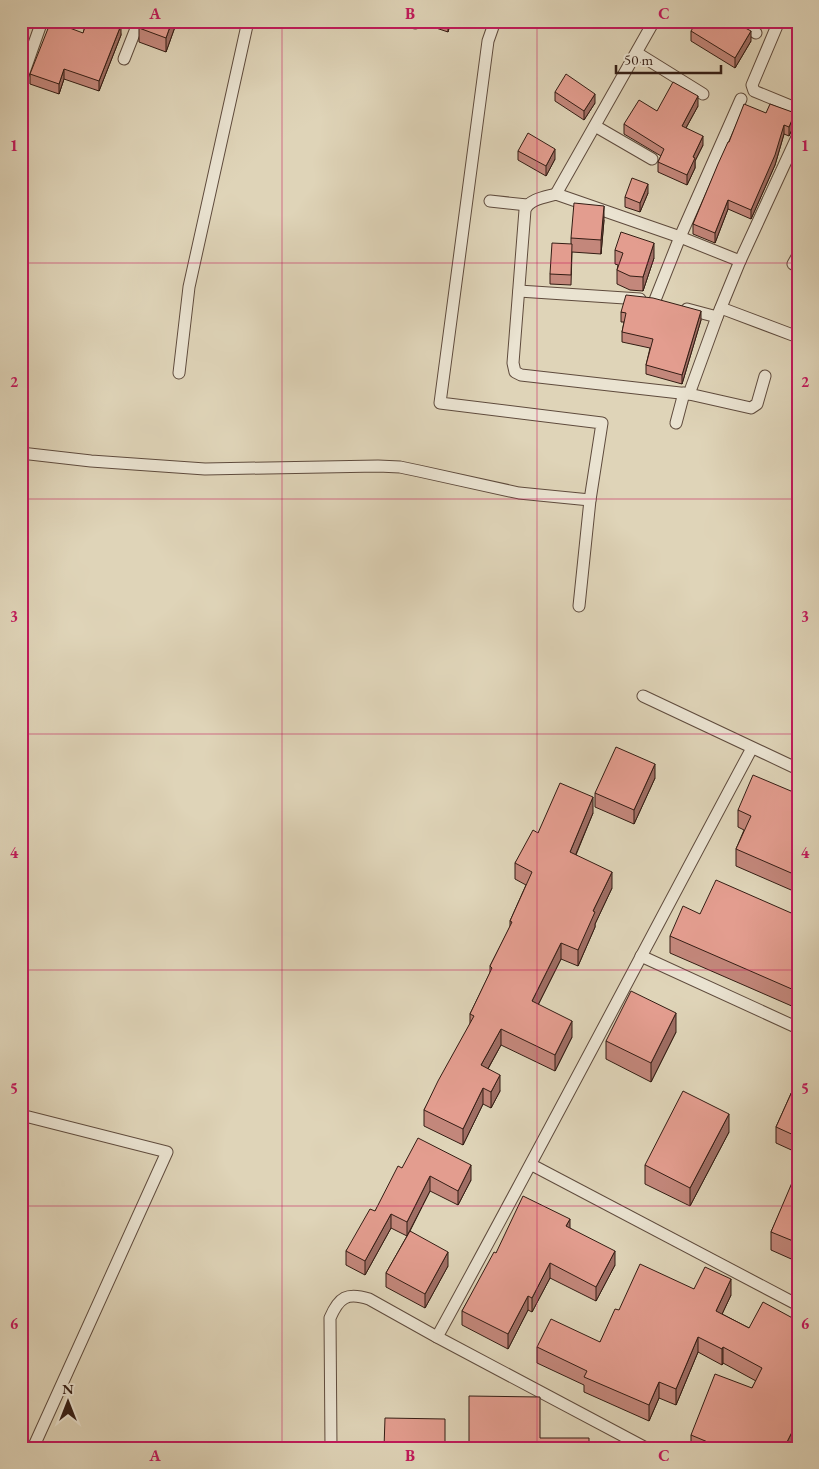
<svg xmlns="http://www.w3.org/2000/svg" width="819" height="1469" font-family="'EB Garamond',serif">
<rect width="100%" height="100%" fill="#dfd4b8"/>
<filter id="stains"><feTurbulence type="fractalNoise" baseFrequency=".004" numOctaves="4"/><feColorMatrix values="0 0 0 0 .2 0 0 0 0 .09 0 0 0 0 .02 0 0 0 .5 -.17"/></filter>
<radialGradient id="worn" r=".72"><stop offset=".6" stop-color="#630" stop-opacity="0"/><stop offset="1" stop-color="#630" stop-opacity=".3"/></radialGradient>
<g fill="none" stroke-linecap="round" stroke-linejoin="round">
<defs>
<g id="street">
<path d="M495,21l-7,20 -48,362 162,20 -12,77 -11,106"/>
<path d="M738,21l18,12"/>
<path d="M779,21l-27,64 2,6 44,18"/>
<path d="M415,23l1,-2"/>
<path d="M637,53l66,41"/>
<path d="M124,59l15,-38"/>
<path d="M23,75l19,-54"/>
<path d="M595,126l57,33"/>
<path d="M556,194l124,43 60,24 -23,56 -28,77 -168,-19 -6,-3 -2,-9 12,-153c4,-11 21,-13 31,-16z"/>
<path d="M556,194l98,-173"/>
<path d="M490,201l37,4"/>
<path d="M740,261l58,-126"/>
<path d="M793,264l5,-9"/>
<path d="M519,291l121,8"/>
<path d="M655,300l25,-63 61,-138"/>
<path d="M721,308l77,29"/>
<path d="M687,309l30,8"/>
<path d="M179,373l10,-86 59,-266"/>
<path d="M689,394l62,14 6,-4 8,-28"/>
<path d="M676,423l8,-30"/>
<path d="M21,453l70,8 114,8 173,-3 22,1 19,4 100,22 71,7"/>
<path d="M643,696l155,73"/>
<path d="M641,956l157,72"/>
<path d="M21,1115l146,37 -134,296"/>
<path d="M532,1165l266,140"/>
<path d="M437,1337c107,-195 210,-393 315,-589"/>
<path d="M331,1448l-1,-130c9,-21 17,-26 39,-19l68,38 209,111"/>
</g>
</defs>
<use href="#street" stroke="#5f4b3d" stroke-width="13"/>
<use href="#street" stroke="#eae3d1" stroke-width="11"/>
</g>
<g fill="#c3877b" stroke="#341d14">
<path d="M87,21h33l-1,3 2,11 -22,56 -35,-12 -5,15 -29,-10v-10l53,-41z"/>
<path d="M176,21v3l-10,28 -27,-10v-14z"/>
<path d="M424,21h27l-3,11 -24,-8z"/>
<path d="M691,31l60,10 -16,27 -44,-27z"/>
<path d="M555,92l40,11 -11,17 -29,-19z"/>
<path d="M698,106l-12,22 17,17 -8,16v7l-8,17 -29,-13v-10l3,-6 -37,-22v-10l33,-13z"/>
<path d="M766,113l29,10 -6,13 -5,-2 -9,31 -24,54 -23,-10 -13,34 -22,-9v-10l36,-82z"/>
<path d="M518,151l37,8 -9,17 -28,-16z"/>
<path d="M648,193l-8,19 -15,-5v-10z"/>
<path d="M604,220l-3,34 -29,-2 -1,33 -21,-1v-10l21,-30v-6z"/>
<path d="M615,250l39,8 -11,33 -13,-1 -13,-6v-14l1,-5 -3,-1z"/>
<path d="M621,312l80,8 -19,64 -36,-10v-9l4,-17 -28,-6v-10l2,-10h-3z"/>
<path d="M655,778l-21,46 -39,-17v-14z"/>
<path d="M798,794v99l-62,-27v-17l8,-19 -6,-3v-17z"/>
<path d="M593,813l-17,42 36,33 -17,36v3l-17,39 -17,-7 -23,46 34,32 -17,34 -54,-26 -13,24 12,22 -9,17 -8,-4 -20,41 -39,-19v-16l46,-86v-10l20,-41v-7l20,-39v-6l16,-36 -11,-6v-16l23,-30z"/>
<path d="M700,914l98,2v82l-4,9 -124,-54v-17z"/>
<path d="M676,1032l-25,50 -45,-23v-18z"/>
<path d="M798,1078v75l-22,-10v-16z"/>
<path d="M729,1132l-39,74 -45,-22v-19z"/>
<path d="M402,1168l69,12 -13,25 -28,-14 -20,40 38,35 -23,42 -39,-21v-14l21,-37 -16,-8 -26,47 -19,-10v-14l29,-40z"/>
<path d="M798,1172v90l-27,-12v-18z"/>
<path d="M570,1228l45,37 -19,36 -46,-23 -18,34 -4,-2 -20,39 -46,-24v-14l34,-58z"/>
<path d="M694,1289l37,6 -9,19 27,14 49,-7v115l-6,12h-101v-13l61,-47 4,-7 -33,-18 -1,2 -24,-13 -22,53 -17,-7 -10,23 -65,-29v-7l-47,-22v-16l63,-5 19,-32z"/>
</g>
<g fill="#9f6e64" stroke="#341d14">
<path d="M172,21h4v3l-10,28v-14z"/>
<path d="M448,21h3l-3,11z"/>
<path d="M121,25v10l-22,56v-10z"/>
<path d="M751,31v10l-16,27v-10z"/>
<path d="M64,69v10l-5,15v-10z"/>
<path d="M595,94v9l-11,17v-9z"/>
<path d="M698,96v10l-16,29v-9z"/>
<path d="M795,113v10l-6,13v-9z"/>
<path d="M784,125v9l-9,31 -24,54v-9z"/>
<path d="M703,136v9l-8,16v7l-8,17v-10l6,-18z"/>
<path d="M555,149v10l-9,17v-10z"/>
<path d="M648,184v9l-8,19v-9z"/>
<path d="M728,200v9l-13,34v-10z"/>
<path d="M604,206v14l-3,34v-14z"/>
<path d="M654,243v15l-11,33v-14z"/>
<path d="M701,311v9l-19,64v-9z"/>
<path d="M655,764v14l-21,46v-14z"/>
<path d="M593,797v16l-23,55v-16z"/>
<path d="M612,872v16l-17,36v3l-17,39v-16l15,-39z"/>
<path d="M561,943v16l-29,58v-16z"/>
<path d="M798,981v17l-4,9v-17z"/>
<path d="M676,1013v19l-25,50v-19z"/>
<path d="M572,1021v16l-17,34v-16z"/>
<path d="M501,1029v16l-20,36v-16z"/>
<path d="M500,1075v16l-9,17v-16z"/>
<path d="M483,1088v16l-20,41v-16z"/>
<path d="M729,1114v18l-39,74v-18z"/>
<path d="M471,1165v15l-13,25v-14z"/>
<path d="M430,1176v15l-23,45v-14z"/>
<path d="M391,1214v14l-26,47v-14z"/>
<path d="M570,1219v14l-4,-7z"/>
<path d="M615,1251v14l-19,36v-14z"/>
<path d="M448,1252v14l-23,42v-14z"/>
<path d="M550,1263v15l-18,34v-14z"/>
<path d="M731,1279v16l-15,32v-16z"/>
<path d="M528,1296v14l-20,39v-15z"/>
<path d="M698,1337v15l-22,53v-16z"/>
<path d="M723,1347v16l-1,2v-16z"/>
<path d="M659,1382v16l-10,23v-16z"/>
<path d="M798,1420v16l-6,12h-8z"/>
</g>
<g fill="#e39d8f" stroke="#341d14">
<path d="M51,21l32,12 4,-12h29v2l5,2 -22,56 -35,-12 -5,15 -29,-10z"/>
<path d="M141,21h31l-6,17 -27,-10z"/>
<path d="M697,21h26l2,2 1,-2h6l19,10 -16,27 -44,-27z"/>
<path d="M566,74l29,20 -11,17 -29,-19z"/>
<path d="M673,82l25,14 -16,30 21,10 -10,21 2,1 -8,17 -29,-13 6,-13 -40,-25 15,-24 18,11z"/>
<path d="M744,104l22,9 4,-9 25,9 -6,14 -5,-2 -9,30 -24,55 -23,-10 -13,33 -22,-9 25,-60 10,-22h1z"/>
<path d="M528,133l27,16 -9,17 -28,-15z"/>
<path d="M632,178l16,6 -8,19 -15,-6z"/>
<path d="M574,203l30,3 -3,34 -30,-2z"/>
<path d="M621,232l33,11 -11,34 -13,-1 -13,-6 6,-17 -8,-3z"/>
<path d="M552,243l20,1 -1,31 -21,-1z"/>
<path d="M626,295l27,3 48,13 -19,64 -36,-10 7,-26 -31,-7 4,-19 -5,-1z"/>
<path d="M616,747l39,17 -21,46 -39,-17z"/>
<path d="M753,775l45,19v82l-62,-27 15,-33 -13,-6z"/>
<path d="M560,783l33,14 -23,55 42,20 -19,39 2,1 -17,38 -17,-7 -29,58 40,20 -17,34 -54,-26 -20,36 19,10 -9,17 -8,-4 -20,41 -39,-19 14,-29 36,-65 -4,-2 22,-46 -2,-2 22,-44 -2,-1 22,-49 -17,-9 18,-33 5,3z"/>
<path d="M716,880l82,36v65l-4,9 -124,-54 13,-30 17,8z"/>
<path d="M631,991l45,22 -25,50 -45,-22z"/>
<path d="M798,1078v59l-22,-10z"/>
<path d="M683,1091l46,23 -39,74 -45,-23z"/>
<path d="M418,1138l53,27 -13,26 -28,-15 -23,46 -16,-8 -26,47 -19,-10 24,-42 5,2 23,-45 4,2z"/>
<path d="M797,1171l1,1v71l-27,-11z"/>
<path d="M523,1196l47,23 -4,7 49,25 -19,36 -46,-24 -18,35 -4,-2 -20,38 -46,-23 32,-59 2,1z"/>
<path d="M410,1231l38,21 -23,42 -39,-21z"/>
<path d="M640,1264l54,25 11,-22 26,12 -15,32 33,17 14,-26 35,19v99l-14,28h-62l-31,-13 24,-61 37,14 10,-20 -39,-21 -1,2 -24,-12 -22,52 -17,-7 -10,23 -65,-28 3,-6 -50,-24 14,-28 49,23 15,-33 4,1z"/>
<path d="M469,1396l71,1v41h49v10h-120z"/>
<path d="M385,1418l60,1v29h-61z"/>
</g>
<path fill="none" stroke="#c2185b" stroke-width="1" stroke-opacity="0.55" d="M282,21v1427M537,21v1427M21,263h777M21,499h777M21,734h777M21,970h777M21,1206h777"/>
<rect width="819" height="1469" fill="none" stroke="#dfd4b8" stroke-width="55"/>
<g transform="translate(68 1402)" stroke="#eae3d1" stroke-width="4" paint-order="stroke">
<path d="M0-4L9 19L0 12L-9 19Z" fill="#341d14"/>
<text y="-8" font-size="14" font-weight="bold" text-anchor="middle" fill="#341d14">N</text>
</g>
<path d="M616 65v8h105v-8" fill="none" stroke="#341d14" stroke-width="2.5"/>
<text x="624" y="65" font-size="15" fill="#341d14" stroke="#eae3d1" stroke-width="4" paint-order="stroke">50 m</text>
<rect x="28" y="28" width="764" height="1414" fill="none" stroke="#c2185b" stroke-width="2"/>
<g font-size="16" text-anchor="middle" font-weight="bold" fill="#c2185b">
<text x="155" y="19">A</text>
<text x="410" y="19">B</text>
<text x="664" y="19">C</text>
<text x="14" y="151">1</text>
<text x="805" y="151">1</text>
<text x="14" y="387">2</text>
<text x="805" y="387">2</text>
<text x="14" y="622">3</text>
<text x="805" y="622">3</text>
<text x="14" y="858">4</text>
<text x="805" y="858">4</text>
<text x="14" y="1094">5</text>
<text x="805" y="1094">5</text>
<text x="14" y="1329">6</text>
<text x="805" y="1329">6</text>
<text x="155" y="1461">A</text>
<text x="410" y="1461">B</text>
<text x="664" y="1461">C</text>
</g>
<rect width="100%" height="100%" filter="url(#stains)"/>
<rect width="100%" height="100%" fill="url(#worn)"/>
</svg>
